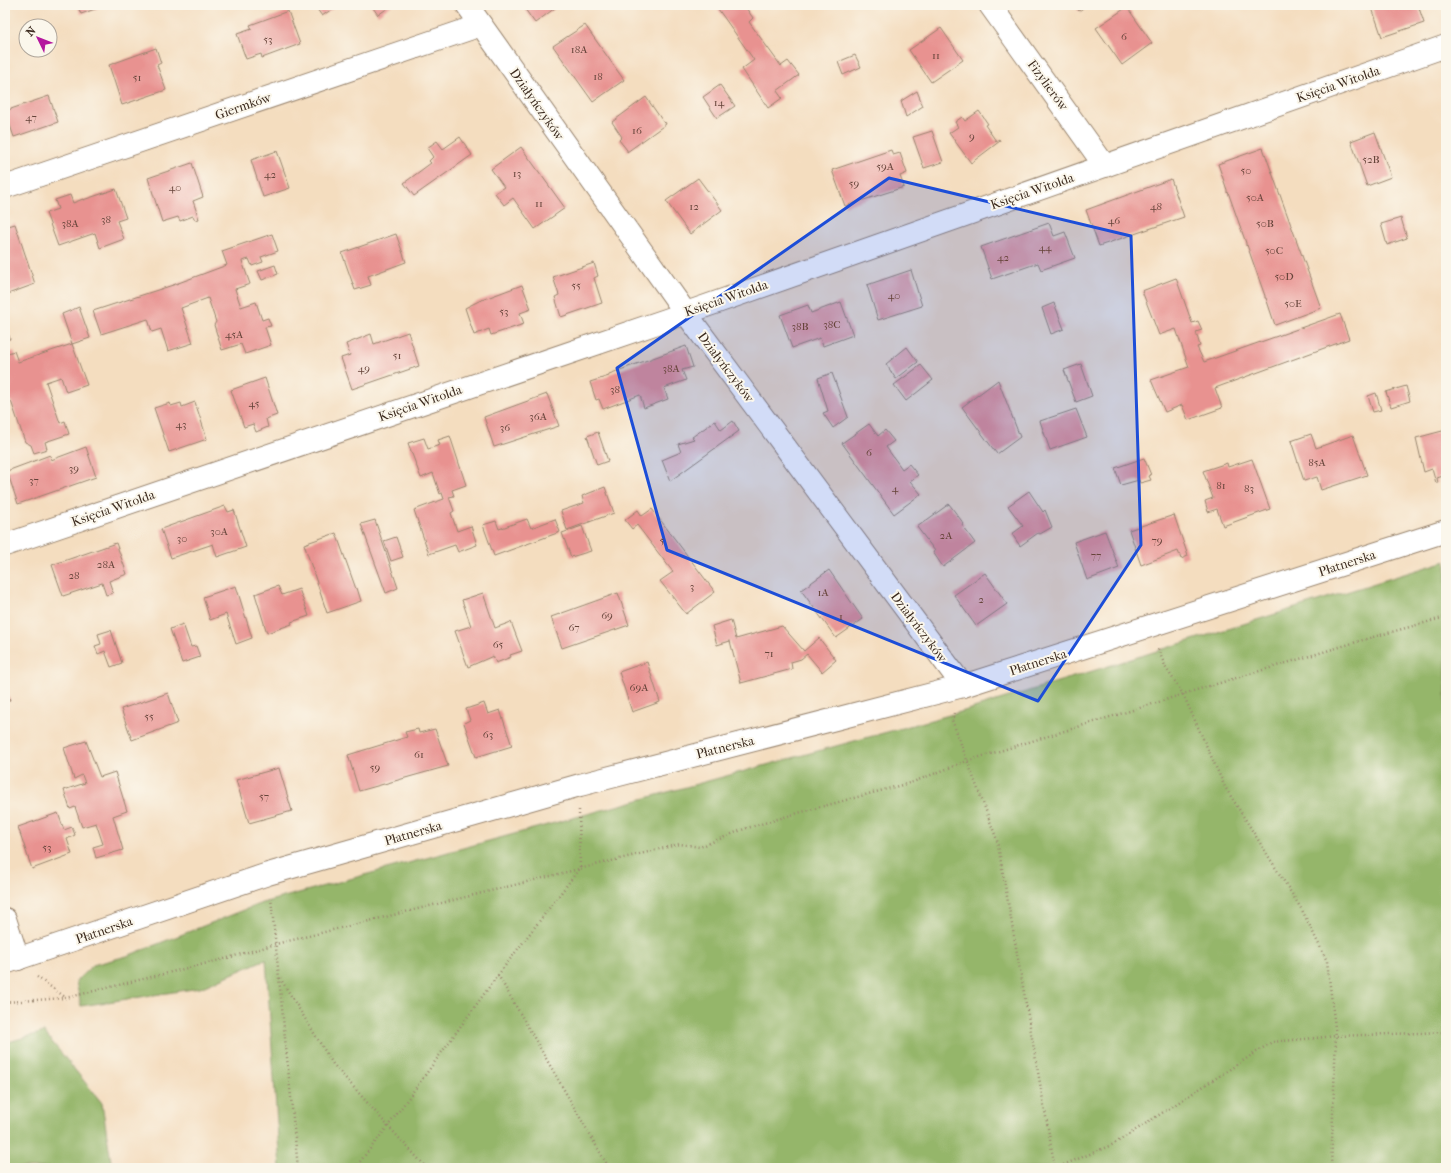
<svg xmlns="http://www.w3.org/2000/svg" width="1451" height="1173" font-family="'IM FELL French Canon',serif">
<rect width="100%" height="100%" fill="#fbf7ec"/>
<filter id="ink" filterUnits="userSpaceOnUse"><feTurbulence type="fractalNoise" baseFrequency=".025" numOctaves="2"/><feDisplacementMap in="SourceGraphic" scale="8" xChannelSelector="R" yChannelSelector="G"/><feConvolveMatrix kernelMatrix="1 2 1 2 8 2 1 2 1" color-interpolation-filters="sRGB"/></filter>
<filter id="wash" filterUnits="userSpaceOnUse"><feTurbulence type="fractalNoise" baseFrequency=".012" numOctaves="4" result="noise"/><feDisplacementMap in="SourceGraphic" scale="16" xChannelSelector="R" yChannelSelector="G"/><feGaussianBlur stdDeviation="0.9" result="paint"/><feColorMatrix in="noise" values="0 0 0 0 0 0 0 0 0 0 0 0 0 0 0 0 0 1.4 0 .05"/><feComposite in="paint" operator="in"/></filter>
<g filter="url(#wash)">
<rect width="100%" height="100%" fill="#f4ddbf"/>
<g fill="#95b66a" stroke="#687044">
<path d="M1446,561v607h-1166l-14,-209 -66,29 -119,18 -5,-25 17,-16 34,-9 135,-53 702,-192z"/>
<path d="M44,1032l58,71 10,65h-107v-125z"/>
</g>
<g id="blocks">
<g fill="#e89290">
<path d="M77,5h20l1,3 -17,6z"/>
<path d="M314,5h24l-16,11z"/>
<path d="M371,5h21l-14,10z"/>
<path d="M522,5h37l-24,18z"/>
<path d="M724,5h20l9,13 -4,4 32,44 7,-5 11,14 -22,16 5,7 -14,10 -26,-39 12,-9 -36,-51z"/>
<path d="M1074,5h13l-8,6z"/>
<path d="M1371,5h47l6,18 -42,14z"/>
<path d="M1127,7l25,36 -30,22 -26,-37z"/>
<path d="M288,11l12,33 -38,14 -1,-4 -15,5 -9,-25 15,-5 -2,-4z"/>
<path d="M585,25l39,55 -31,22 -40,-56z"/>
<path d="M941,28l22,32 -32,22 -22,-32z"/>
<path d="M156,48l5,15 -4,2 9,25 -44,15 -13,-40z"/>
<path d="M855,55l6,12 -18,8 -5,-13z"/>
<path d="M720,85l15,21 -18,12 -14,-21z"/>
<path d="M917,91l6,15 -17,11 -5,-16z"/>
<path d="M49,96l9,26 -44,15 -9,-26z"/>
<path d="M646,97l18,26 1,-1 1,2 -39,28v-2l-8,-10 3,-3 -10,-15z"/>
<path d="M979,111l9,13 -3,1 11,16 3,-2 1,2 -29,22 -22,-30 9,-6 -3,-5 7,-5 3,4z"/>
<path d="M932,131l11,31 -19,6 -11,-31z"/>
<path d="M1375,132l16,45 -24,9 -16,-45z"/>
<path d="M460,137l12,18 -58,41 -10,-13 27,-20 -2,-2 4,-4 -6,-9 10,-7 6,8z"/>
<path d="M521,147l44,61 -30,21 -22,-31 -9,7 -9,-12 9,-6 -13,-18z"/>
<path d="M1263,148l58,160 -46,17 -9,-27h-1v-2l-18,-51 -1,1v-3l-18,-51 -1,1v-3l-9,-26z"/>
<path d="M891,150l2,5 7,-2 7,20 -7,3 4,11 -59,19 -13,-36z"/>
<path d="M277,151l13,37 -27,9 -12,-37z"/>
<path d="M192,163l11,34 -10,4 6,18 -4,1 -2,-4 -13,5 -2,-4 -16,5 -14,-44z"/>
<path d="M698,178l24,32 -32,24 -24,-33z"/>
<path d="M1171,179l13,38 -85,29 -13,-36z"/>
<path d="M116,189l10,29 -9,3 7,18 -24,9 -5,-15 -37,13 -12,-33 12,-4 -3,-9 15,-5 3,8 10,-4v1z"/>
<path d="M1401,218l6,20 -20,7 -6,-21z"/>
<path d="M1049,223l5,13 11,-4 10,26 -34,12 -3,-7 -46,16 -11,-32z"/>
<path d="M15,224l20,60 -30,11v-68z"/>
<path d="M272,234l6,17 -17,6 2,5 -11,4 -3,-7 -7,2 8,23 -15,5 6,18 15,-5 6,18 6,-2 3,8 -6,1 6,18 -26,9 -4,-10 -19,6 -8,-25 2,-3 -8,-24 -27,10 12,35 -25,8 -7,-22 -9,3 -4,-13 -47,15 -8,-23 80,-26 54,-20 -5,-14z"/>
<path d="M396,234l10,28 -38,14 3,9 -16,5 -13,-37z"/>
<path d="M594,263l4,13 -4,2 8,25 -41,14 -6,-20 4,-2 -6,-18z"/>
<path d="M275,265l3,9 -16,6 -4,-9z"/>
<path d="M911,270l11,36 -44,14 -11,-35z"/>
<path d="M1176,278l16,45 6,-2 4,9 -6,2 4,14 -3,1 7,15 136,-48 9,25 -134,49 7,20 -34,12 -6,-15 -17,7 -14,-32 38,-13 -13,-38 -17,6 -17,-44z"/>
<path d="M522,285l9,24 -11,4 4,11 -33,11 -2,-6 -15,6 -9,-27 14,-7z"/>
<path d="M841,302l12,33 -30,11 -3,-8 -28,10 -12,-33 28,-10 3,8z"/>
<path d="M1054,303l10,26 -13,5 -9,-26z"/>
<path d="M79,307l11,31 -18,6 15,41 -21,7 -5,-15 -15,5 14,41 5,-2 4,13 -24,8 2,7 -13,4 -3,-8 -6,-3 -14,-41 -6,2v-49l9,-3 4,11 54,-18 -10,-30z"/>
<path d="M5,324l5,15 -5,1z"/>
<path d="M408,332l11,34 -67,23 -11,-31 9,-3 -4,-11 25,-10 3,10z"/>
<path d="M686,346l7,21 -11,3 4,10 -22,8 4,11 -24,9 -4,-13 -37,14 -4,-10 -3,1 -6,-18 19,-6v-2z"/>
<path d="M907,347l11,15 -22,17 -10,-15z"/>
<path d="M1081,364l11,32 -16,6 -12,-32z"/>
<path d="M921,365l12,15 -27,21 -12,-16z"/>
<path d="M832,373l16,44 -15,11 -10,-15 5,-2 -10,-33z"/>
<path d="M265,378l12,37 -11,4 2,8 -12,5 -3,-8 -9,3 -13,-37z"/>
<path d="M998,380l22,57 -23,17 -35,-47z"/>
<path d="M1406,386l4,15 -19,6 -5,-15z"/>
<path d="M1376,393l5,17 -8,2 -5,-16z"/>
<path d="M547,394l12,32 -65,21 -10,-30z"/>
<path d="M195,402l12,37 -38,13 -15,-44 16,-5 1,3 10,-3 1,4z"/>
<path d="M1076,409l11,28 -37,13 -10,-29z"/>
<path d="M715,421l6,9 12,-9 6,10 -69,50 -8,-21 19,-8 -3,-8 16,-5 -2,-2z"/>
<path d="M869,424l9,12 7,-6 9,11 -8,6 16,22 7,-5 9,11 -8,6 11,13 -27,20 -52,-71z"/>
<path d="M1446,430v45l-9,3 1,5h-2l-4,-14 -8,3 -8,-34z"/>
<path d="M598,432l10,29 -11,4 -10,-29z"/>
<path d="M1311,434l5,14 37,-13 14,40 -46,15 -4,-13 -13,4 -13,-40z"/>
<path d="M450,436l16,49 -14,5 2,6 -5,1 5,14 -3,2 6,18 14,-5 6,19 -19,7 -3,-7 -26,9 -15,-44 30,-11 -2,-6 -2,1 -7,-21 -12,5 -13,-35 16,-5 4,11 12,-4 -2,-5z"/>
<path d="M86,447l10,30 -78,27 -11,-33 43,-16 1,5z"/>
<path d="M1144,458l7,17 -2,1 2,4 -11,3 -1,-3 -18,5 -6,-17z"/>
<path d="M1252,459l18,50 -47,17 -6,-17 -9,3 -3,-11 8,-3 -10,-27 24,-8 1,4z"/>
<path d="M605,487l9,26 -47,17 -6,-19 23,-8 -2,-7z"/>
<path d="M1029,491l14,21 2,-2 7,17 -12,7 -2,-1 -18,13 -8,-12 11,-8 -15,-20z"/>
<path d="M949,504l15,20 -2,1 13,18 -32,24 -10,-15 2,-1 -18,-24z"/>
<path d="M225,506l3,6 6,-2 12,37 -29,10 -4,-13 -42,14 -10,-29z"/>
<path d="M652,509l63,83 -29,22 -26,-33 13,-9 -36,-47 -5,4 -7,-9 13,-10 4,6z"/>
<path d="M1174,515l14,41 -7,3 -3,-8 -37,14 -12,-35z"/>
<path d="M527,519l4,9 24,-9 5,13 -66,24 -11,-31 13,-4 3,8z"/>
<path d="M375,520l23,68 -12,5 -25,-69z"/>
<path d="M582,526l9,25 -20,6 -9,-24z"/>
<path d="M1105,531l14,37 -32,12 -13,-38z"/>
<path d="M336,533l20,56 1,-1 4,13 -34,12 -23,-69z"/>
<path d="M396,537l7,20 -12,4 -7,-20z"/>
<path d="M116,543l11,31 -18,7 4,12 -7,2 -4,-12 -39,13 -11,-31z"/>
<path d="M829,570l34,49 -27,19 -35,-48z"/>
<path d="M985,573l22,31 -31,22 -22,-31z"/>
<path d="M236,586l16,52 -16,6 -10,-30 -16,6 -7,-23z"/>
<path d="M278,586l4,9 17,-6 10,27 -18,6 1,2 -25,9 -12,-39z"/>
<path d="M483,593l12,35 16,-6 11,29 -12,4 1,2 -15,6 -3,-7 -25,11 -13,-36 16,-5 -9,-26z"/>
<path d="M618,593l11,32 -67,23 -11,-31z"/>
<path d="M731,620l5,19 46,-13 22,25 15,-13 17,22 -14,12 -15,-18 -6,5 -10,3 1,7 -51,14 -11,-42 -13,4 -5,-19z"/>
<path d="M183,624l8,23 5,-1 4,11 -18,6 -12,-34z"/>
<path d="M111,630l11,33 -11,4 -6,-16 -7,3 -3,-8 6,-2 -3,-10z"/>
<path d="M647,662l13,40 -28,10 -13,-40z"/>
<path d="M5,686l5,14 -5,2z"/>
<path d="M168,693l10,30 -46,17 -11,-31z"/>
<path d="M484,703l4,11 12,-4 12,36 -36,11 -12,-34 6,-3 -4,-11z"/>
<path d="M418,729l1,4 16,-4 13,37 -89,25 -11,-36 59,-18 -2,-5z"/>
<path d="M86,741l14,36 15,-5 12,39 -14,5 10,34 -27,8 -3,-11 10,-3 -7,-21 -14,4 -7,-20 -5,2 -6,-19 21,-7 -3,-8 -8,4 -10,-31z"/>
<path d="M279,768l13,43 -43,12 -13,-43z"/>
<path d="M58,813l6,17 8,-3 3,8 -8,4 5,15 -40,15 -14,-42z"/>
</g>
</g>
</g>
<g filter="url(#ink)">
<use href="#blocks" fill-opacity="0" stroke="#98846e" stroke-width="1"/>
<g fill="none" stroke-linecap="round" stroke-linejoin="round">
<defs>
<g id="minor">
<path d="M467,5l218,307 278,374"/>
<path d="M990,5l115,161"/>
<path d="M5,187l476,-162"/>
<path d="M5,545l664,-226 777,-273"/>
<path d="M5,919l13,40"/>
<path d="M5,963l263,-89 312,-89 383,-99 483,-155"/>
</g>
</defs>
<use href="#minor" stroke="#98846e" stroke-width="24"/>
<g stroke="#98846e" stroke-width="2.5" stroke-dasharray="1 3" stroke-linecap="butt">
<path d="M1158,649l8,19 17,26 42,93 77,123 25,51 9,75 -5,132"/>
<path d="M954,713l-2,7 45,120 58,328"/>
<path d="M271,898l27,270"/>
<path d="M498,975l111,193"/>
<path d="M37,977l28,20"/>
<path d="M280,978l53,86 55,62 39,42"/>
<path d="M5,1002l61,-4 158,-39 52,-15 404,-100 20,3 44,-18 54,-16 115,-31 54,-21 192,-59 24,-8 190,-57 73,-20"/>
<path d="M355,1168l33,-42 110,-151 82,-107 -1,-59"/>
<path d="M1056,1168l58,-24 158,-102 64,-6 110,-4"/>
</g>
<use href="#minor" stroke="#fff" stroke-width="22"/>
</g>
</g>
<path fill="#1d4ed8" fill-opacity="0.2" stroke="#1d4ed8" stroke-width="3" stroke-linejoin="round" d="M889,178l242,58 10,309 -103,156 -371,-151 -50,-182z"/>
<g text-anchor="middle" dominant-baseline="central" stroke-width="4" stroke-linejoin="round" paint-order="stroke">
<g font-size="11" fill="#66443a">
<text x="1124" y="36">6</text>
<text x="268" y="39">53</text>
<text x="579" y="49">18A</text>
<text x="936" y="55">11</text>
<text x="598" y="76">18</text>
<text x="137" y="77">51</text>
<text x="719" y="102">14</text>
<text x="31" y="117">47</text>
<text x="637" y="130">16</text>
<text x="972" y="136">9</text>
<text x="1371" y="159">52B</text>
<text x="885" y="166">59A</text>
<text x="1246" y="170">50</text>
<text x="517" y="173">13</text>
<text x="270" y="174">42</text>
<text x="854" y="183">59</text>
<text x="175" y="187">40</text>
<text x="1255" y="197">50A</text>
<text x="539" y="203">11</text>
<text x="694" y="206">12</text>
<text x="1156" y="206">48</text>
<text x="106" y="219">38</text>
<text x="1114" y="220">46</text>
<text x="70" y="223">38A</text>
<text x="1265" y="223">50B</text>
<text x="1045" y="247">44</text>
<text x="1274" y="250">50C</text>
<text x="1003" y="257">42</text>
<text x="1284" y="276">50D</text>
<text x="576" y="285">55</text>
<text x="894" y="295">40</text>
<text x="1293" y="303">50E</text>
<text x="504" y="311">53</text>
<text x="832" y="324">38C</text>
<text x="800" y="326">38B</text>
<text x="234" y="334">45A</text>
<text x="397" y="355">51</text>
<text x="364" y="368">49</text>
<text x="671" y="368">38A</text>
<text x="615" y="389">38</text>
<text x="254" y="403">45</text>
<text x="538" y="416">36A</text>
<text x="181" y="424">43</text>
<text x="505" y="427">36</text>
<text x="869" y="452">6</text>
<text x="1317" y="462">85A</text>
<text x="74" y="468">39</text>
<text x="34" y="480">37</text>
<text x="1221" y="485">81</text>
<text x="895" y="488">4</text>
<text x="1249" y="488">83</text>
<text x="219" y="531">30A</text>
<text x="946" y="535">2A</text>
<text x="182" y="538">30</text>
<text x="662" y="540">5</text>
<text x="1157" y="540">79</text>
<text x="1096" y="555">77</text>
<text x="106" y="564">28A</text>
<text x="74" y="575">28</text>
<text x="692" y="586">3</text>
<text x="823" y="592">1A</text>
<text x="981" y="599">2</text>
<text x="607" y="615">69</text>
<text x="841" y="616">1</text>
<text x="574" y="627">67</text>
<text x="498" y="644">65</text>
<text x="769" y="653">71</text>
<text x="639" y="687">69A</text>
<text x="149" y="716">55</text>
<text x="488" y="734">63</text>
<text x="419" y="754">61</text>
<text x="375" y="767">59</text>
<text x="264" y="796">57</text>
<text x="47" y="847">53</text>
</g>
<g font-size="13" fill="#3b2a1e" stroke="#fbf7ec">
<text transform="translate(1338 84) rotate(-19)">Księcia Witolda</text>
<text transform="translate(1048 85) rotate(54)">Fizylierów</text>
<text transform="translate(537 104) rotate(55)">Działyńczyków</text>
<text transform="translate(243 106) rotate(-19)">Giermków</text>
<text transform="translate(1032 191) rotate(-19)">Księcia Witolda</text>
<text transform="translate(726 298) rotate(-19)">Księcia Witolda</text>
<text transform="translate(726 367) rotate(53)">Działyńczyków</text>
<text transform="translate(420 403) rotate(-19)">Księcia Witolda</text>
<text transform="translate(113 508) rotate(-19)">Księcia Witolda</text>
<text transform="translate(1347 563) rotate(-18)">Płatnerska</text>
<text transform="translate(919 627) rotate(53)">Działyńczyków</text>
<text transform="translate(1038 662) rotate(-18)">Płatnerska</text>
<text transform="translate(725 747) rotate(-14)">Płatnerska</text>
<text transform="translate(413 833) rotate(-16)">Płatnerska</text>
<text transform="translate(104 930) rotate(-19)">Płatnerska</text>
</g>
</g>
<rect width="1451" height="1173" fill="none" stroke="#fbf7ec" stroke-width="20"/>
<g transform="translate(38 38) rotate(313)"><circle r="19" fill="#fbf7ec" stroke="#aea59a"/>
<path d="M0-3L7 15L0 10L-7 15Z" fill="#b5179e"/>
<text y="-6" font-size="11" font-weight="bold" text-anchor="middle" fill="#3b2a1e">N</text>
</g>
</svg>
